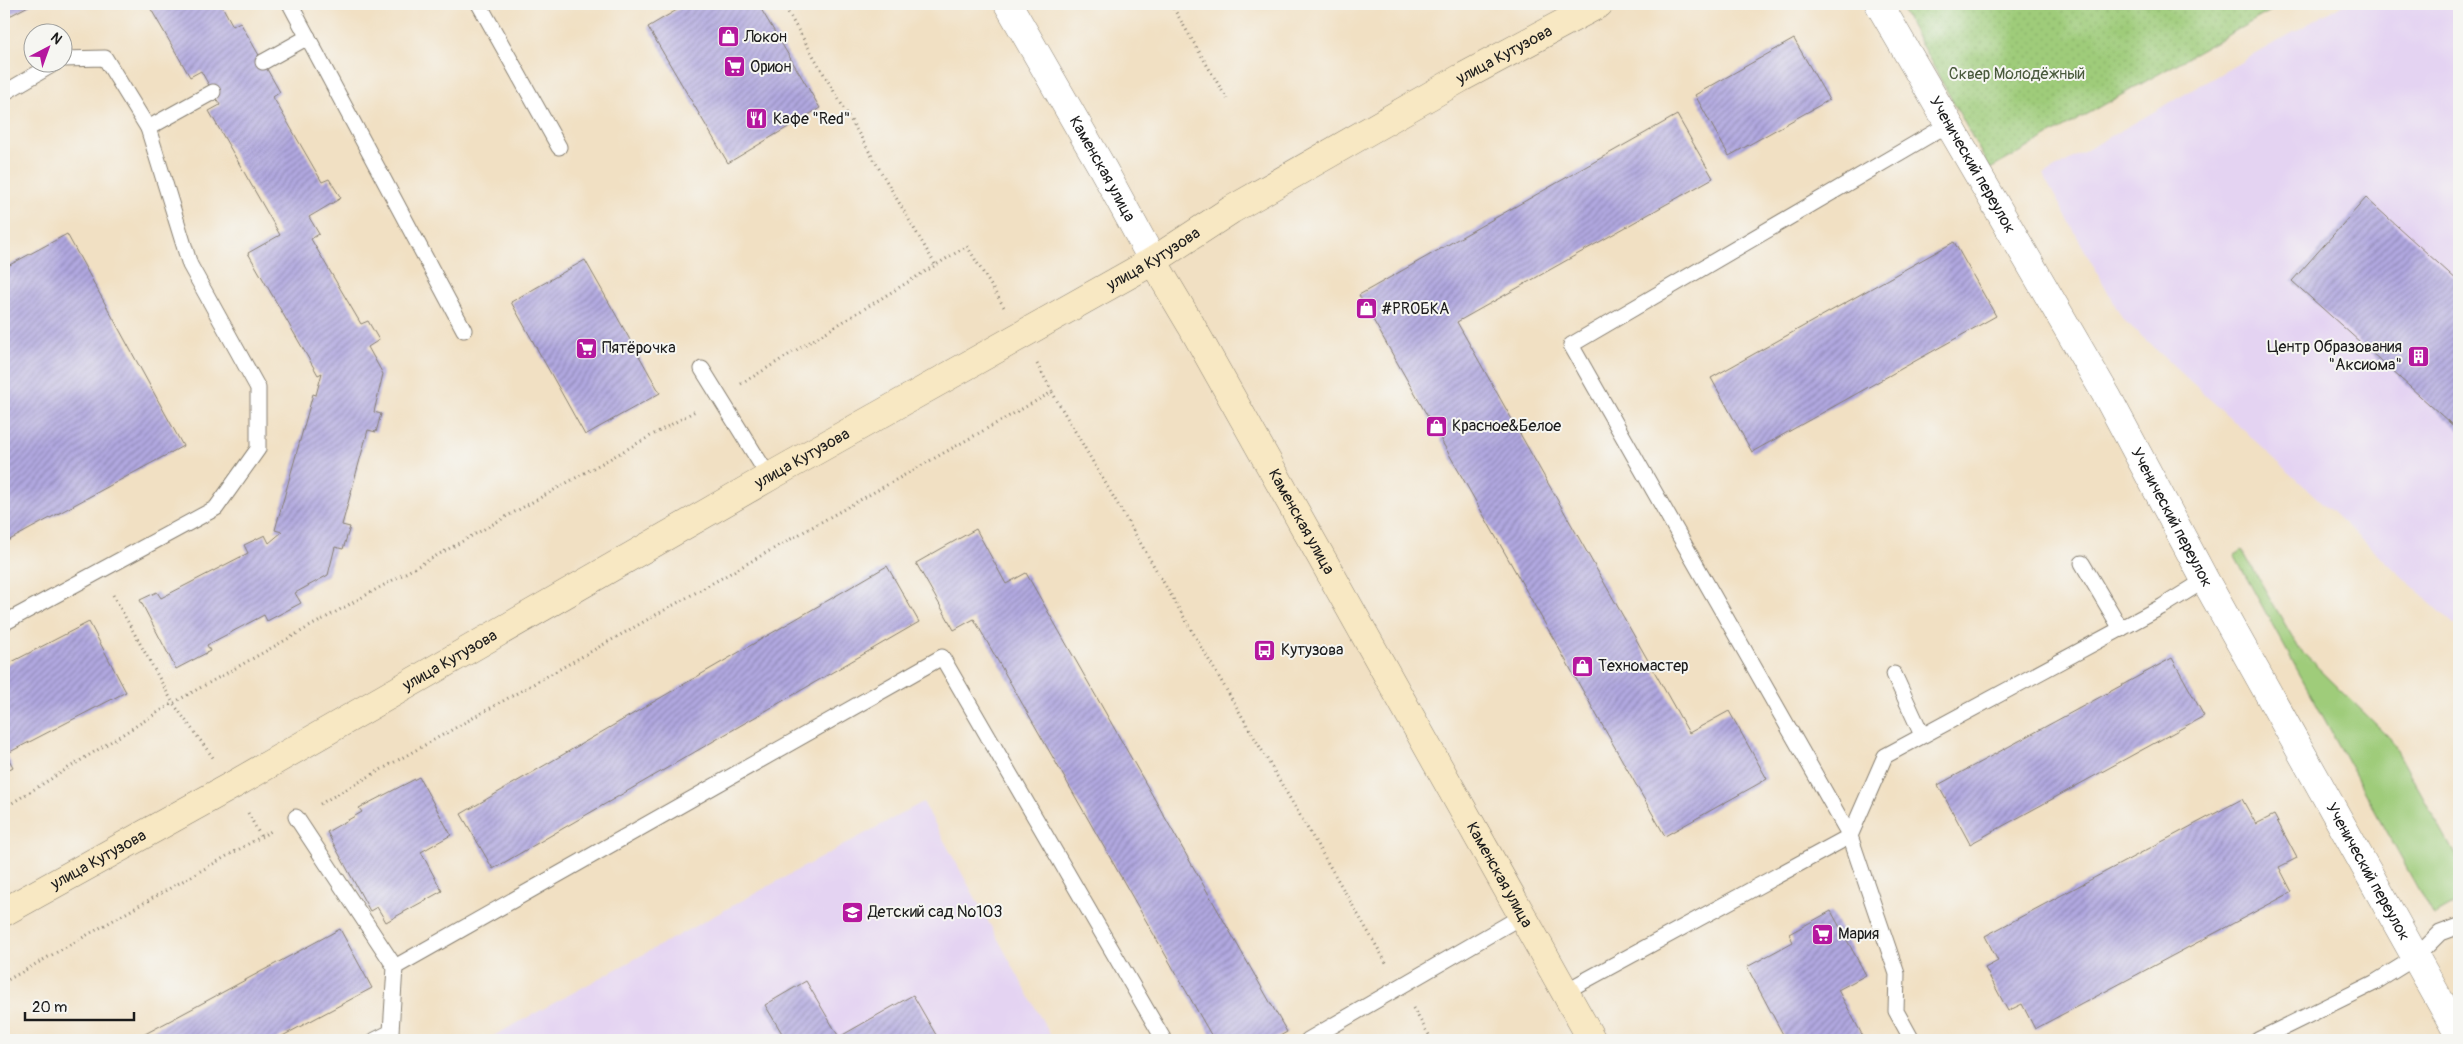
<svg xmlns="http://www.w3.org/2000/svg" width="2463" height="1044" font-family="Pangolin,sans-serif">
<defs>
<pattern id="park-dots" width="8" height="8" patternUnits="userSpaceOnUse" patternTransform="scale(1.25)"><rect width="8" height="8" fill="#9fcc7a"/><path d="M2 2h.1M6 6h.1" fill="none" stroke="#88af69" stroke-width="1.8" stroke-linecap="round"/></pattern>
<pattern id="building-hatch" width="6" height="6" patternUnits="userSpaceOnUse" patternTransform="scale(1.25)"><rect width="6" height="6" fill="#b1a8e0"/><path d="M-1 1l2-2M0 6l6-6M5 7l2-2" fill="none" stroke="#8f88b5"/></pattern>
</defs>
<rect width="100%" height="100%" fill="#f6f6f2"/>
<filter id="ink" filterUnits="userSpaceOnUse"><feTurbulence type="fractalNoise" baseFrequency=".02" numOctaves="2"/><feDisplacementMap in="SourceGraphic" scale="10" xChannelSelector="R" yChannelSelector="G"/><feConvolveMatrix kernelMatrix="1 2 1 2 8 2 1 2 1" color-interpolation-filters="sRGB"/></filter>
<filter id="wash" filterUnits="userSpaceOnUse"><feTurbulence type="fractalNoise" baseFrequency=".0096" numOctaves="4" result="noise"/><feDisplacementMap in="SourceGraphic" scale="20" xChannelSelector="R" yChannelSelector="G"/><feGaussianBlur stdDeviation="1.12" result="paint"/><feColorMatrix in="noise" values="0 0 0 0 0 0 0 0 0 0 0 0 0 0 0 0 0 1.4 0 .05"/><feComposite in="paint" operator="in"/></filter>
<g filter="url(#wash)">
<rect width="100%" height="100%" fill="#f1e0c3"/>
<g fill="#e4d3f2">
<path d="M2343,4h116v625l-336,-310 -80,-144z"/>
<path d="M923,802l130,238h-567z"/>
</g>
<path fill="#9fcc7a" stroke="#5e744b" d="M2242,550l58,100 90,88 69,124v39l-26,15 -199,-361z"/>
<path fill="url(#park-dots)" stroke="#5e744b" d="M1899,4h384l-293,165z"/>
<g id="blocks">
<g fill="url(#building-hatch)">
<path d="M4,4h28l-28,15z"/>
<path d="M148,4h73l12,22 7,-4 40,70 -7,5 49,85 7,-3 12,19 -32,19 10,17 -8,5 50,85 7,-3 11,19 -11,7 15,27 -9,38 7,2 -5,18 -8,-2 -26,95 8,2 -7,22 -8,-2 -7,28 -33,18 6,10 -34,18 -3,-6 -57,30 3,6 -34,18 -36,-69 17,-8 4,6 87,-45 -4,-8 21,-10 4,8 13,-11 -7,-2 38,-136 3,1 6,-22 -4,2 -70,-122 32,-18 -71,-124 11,-6 -19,-34 -11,6z"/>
<path d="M687,4h71l62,104 -92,55 -80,-136z"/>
<path d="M1794,39l35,61 -100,56 -34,-61z"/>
<path d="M1677,115l36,63 -256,144 232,411 40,-22 38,68 -102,57 -306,-541z"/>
<path d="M2366,198l93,84v149l-167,-150z"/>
<path d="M67,234l116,212 -179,97v-275z"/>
<path d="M1954,242l42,74 -244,136 -41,-74z"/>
<path d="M585,260l75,133 -75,42 -74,-133z"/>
<path d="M976,529l30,55 20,-11 261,459 -14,8h-59l-240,-421 -20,11 -38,-67z"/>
<path d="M887,566l32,56 -426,247 -32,-55z"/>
<path d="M89,622l37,70 -120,62 7,13 -9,5v-106z"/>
<path d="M2172,658l32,58 -234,128 -32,-59z"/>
<path d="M419,777l32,58 -30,17 21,39 -56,31 -9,-15 -7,4 -43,-79 35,-20 -3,-4z"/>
<path d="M2242,799l14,25 18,-9 23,43 -18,9 13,25 -257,137 -13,-25 -14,7 -23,-43 13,-7 -13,-25z"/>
<path d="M1831,911l35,64 -28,15 27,50h-79l-39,-73 46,-25 -4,-8z"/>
<path d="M340,929l32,59 -97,52h-141z"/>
<path d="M806,981l33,56 74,-42 26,45h-153l-21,-35z"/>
</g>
</g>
</g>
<g filter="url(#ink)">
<use href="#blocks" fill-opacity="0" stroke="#867e70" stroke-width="1"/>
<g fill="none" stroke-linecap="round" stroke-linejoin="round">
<defs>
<g id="lane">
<path d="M290,4l174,326"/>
<path d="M479,4l80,143"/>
<path d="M62,59l43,-1 43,70 65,-36"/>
<path d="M263,62l45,-25"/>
<path d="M4,93l53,-31"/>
<path d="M702,369l67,108"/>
<path d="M2082,563l39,66"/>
<path d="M4,623l212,-115 42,-59v-61l-68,-123 -42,-137"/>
<path d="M1894,674l28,61"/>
<path d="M296,817l99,150 547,-310 222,383"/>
<path d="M1850,836l-279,-491 376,-220"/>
<path d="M1850,836l35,-80 278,-150 42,-26"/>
<path d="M1564,992l286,-156 47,138 -1,37 16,29"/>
<path d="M375,1040l16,-8 4,-65"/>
<path d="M1308,1040l214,-124"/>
<path d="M2258,1040l116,-57 42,-26 24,-24 19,-7"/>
</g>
<g id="street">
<path id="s1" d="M1008,4l95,165 50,92"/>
<path id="s2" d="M1879,4l229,394 97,182 254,455"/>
</g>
<g id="secondary">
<path id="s3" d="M1153,261l38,64 401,715"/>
<path id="s4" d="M4,912l229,-127 536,-308 384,-216 78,-51 230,-132 138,-74"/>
</g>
</defs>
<use href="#lane" stroke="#867e70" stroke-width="17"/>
<use href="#street" stroke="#867e70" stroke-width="29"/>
<use href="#secondary" stroke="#867e70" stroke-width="29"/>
<g stroke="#867e70" stroke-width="3" stroke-dasharray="1 4" stroke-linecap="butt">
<path d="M783,4l153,262"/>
<path d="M1171,4l56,95"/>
<path d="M1037,364l15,27"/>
<path d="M741,384l226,-138 37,61"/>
<path d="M113,595l60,108 41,56"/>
<path d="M320,804l732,-412 335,572"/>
<path d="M4,808l169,-105 524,-293"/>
<path d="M248,813l13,24"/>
<path d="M4,982l269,-152"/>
<path d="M1413,1008l19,32"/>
</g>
<use href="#lane" stroke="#fff" stroke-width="15"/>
<use href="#street" stroke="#fff" stroke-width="28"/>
<use href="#secondary" stroke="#f8e8c3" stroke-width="28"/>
</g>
</g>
<defs>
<symbol id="shop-square" viewBox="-11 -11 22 22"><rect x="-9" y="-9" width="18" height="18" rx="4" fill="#b5179e" stroke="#f6f6f2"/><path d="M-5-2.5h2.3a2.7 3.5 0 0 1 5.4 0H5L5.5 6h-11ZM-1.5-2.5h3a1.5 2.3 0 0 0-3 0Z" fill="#fff"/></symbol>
<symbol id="supermarket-square" viewBox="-11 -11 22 22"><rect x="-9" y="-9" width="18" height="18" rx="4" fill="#b5179e" stroke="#f6f6f2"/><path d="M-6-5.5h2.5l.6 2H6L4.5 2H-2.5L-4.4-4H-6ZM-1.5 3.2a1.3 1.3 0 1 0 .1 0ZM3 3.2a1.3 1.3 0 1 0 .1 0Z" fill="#fff"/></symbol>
<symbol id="restaurant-square" viewBox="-11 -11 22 22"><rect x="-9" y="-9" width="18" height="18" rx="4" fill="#b5179e" stroke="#f6f6f2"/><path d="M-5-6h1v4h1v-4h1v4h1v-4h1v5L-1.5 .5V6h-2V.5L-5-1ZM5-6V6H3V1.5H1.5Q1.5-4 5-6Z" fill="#fff"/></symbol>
<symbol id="building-square" viewBox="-11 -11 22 22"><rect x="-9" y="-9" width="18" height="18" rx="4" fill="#b5179e" stroke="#f6f6f2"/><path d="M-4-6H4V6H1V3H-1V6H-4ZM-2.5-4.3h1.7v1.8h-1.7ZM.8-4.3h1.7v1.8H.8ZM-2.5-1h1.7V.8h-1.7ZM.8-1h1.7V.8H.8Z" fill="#fff"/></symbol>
<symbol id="bus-square" viewBox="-11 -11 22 22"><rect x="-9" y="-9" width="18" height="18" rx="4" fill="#b5179e" stroke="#f6f6f2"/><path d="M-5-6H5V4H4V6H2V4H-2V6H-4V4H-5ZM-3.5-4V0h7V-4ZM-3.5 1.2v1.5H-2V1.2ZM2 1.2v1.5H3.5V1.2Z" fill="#fff"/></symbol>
<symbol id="school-square" viewBox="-11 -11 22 22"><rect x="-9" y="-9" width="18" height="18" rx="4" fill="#b5179e" stroke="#f6f6f2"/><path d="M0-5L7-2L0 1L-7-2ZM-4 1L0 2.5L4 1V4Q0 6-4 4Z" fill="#fff"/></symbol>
</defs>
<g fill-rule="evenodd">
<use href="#shop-square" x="716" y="24" width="25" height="25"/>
<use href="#supermarket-square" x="722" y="54" width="25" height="25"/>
<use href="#restaurant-square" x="744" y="106" width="25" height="25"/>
<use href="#shop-square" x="1354" y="296" width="25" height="25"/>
<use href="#supermarket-square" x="574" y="336" width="25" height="25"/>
<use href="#building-square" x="2406" y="344" width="25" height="25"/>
<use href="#shop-square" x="1424" y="414" width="25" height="25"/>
<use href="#bus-square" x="1252" y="638" width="25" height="25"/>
<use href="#shop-square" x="1570" y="654" width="25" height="25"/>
<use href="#school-square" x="840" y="900" width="25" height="25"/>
<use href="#supermarket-square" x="1810" y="922" width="25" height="25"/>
</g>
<g text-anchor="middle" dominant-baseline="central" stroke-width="4" stroke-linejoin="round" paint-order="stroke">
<g font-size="16" fill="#1c1c1c" stroke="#f6f6f2" text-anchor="start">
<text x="744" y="37">Локон</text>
<text x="750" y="67">Орион</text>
<text x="773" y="119">Кафе "Red"</text>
<text x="1382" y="309">#PROБКА</text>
<text x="2402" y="347" text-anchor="end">Центр Образования<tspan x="2402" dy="18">"Аксиома"</tspan></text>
<text x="602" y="348">Пятёрочка</text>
<text x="1452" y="426">Красное&amp;Белое</text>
<text x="1281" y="650">Кутузова</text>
<text x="1598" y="666">Техномастер</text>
<text x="868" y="912">Детский сад №103</text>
<text x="1838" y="934">Мария</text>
</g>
<g font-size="16" fill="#1c1c1c" stroke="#f6f6f2">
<text stroke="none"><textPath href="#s4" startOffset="1728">улица Кутузова</textPath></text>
<text stroke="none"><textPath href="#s2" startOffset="186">Ученический переулок</textPath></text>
<text stroke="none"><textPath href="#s1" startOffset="190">Каменская улица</textPath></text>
<text stroke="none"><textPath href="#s4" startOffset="1322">улица Кутузова</textPath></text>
<text stroke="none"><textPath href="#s4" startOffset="918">улица Кутузова</textPath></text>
<text stroke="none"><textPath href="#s2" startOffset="591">Ученический переулок</textPath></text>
<text stroke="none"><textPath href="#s3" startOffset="300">Каменская улица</textPath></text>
<text stroke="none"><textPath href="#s4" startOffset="512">улица Кутузова</textPath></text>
<text stroke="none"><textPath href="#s4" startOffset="108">улица Кутузова</textPath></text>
<text stroke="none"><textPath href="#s2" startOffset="996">Ученический переулок</textPath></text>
<text stroke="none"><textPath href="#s3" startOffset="705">Каменская улица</textPath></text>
</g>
<g font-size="16" fill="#4a5a3d" stroke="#f6f6f2">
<text x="2017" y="74">Сквер Молодёжный</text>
</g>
</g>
<rect width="2463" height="1044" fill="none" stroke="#f6f6f2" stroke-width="20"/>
<g transform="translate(48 48) rotate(41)"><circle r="24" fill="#f6f6f2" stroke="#9f9f9c"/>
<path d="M0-4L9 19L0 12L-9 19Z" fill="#b5179e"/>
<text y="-8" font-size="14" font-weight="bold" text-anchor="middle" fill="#1c1c1c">N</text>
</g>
<path d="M25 1012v8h109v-8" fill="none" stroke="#1c1c1c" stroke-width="2.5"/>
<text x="32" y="1012" font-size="15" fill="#1c1c1c" stroke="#f6f6f2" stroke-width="4" paint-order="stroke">20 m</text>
</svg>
